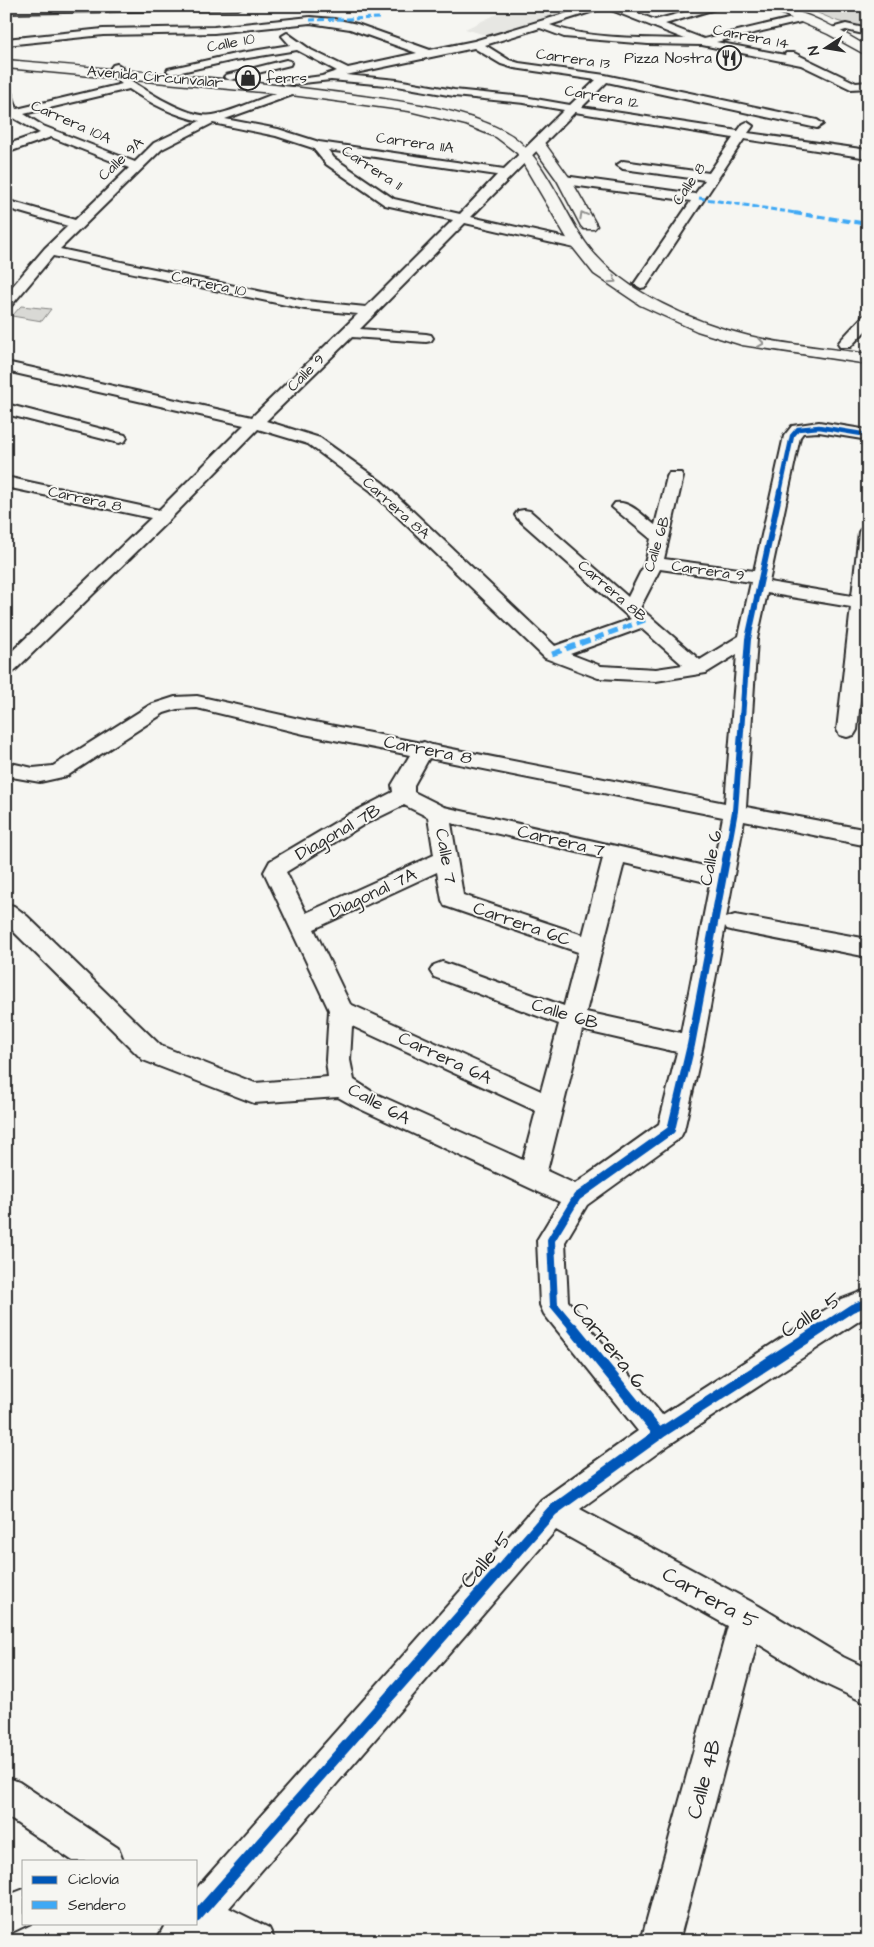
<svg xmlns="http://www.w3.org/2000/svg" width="874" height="1947" font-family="'Architects Daughter',sans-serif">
<rect width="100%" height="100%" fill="#f6f6f2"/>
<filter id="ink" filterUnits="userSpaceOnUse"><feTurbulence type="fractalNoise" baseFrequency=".02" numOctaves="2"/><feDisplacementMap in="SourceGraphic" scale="10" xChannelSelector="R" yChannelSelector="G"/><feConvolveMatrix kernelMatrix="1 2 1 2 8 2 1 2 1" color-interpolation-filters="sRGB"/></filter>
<g filter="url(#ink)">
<path fill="#e7e7e3" d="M526,6h25l16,7 -78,23 -24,-7 30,-14z"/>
<g fill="#d9d9d5" stroke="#828280">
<path d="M801,6h67v24l-31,-9z"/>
<path d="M21,306l30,3 -9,12 -30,-5z"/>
</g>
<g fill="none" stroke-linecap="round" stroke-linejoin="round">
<defs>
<g id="street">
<path d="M243,6l-5,3 -232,4v-6z"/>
<path d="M591,6h29l35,14 52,-14h18l-60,18 39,15 97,-23 4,1v4l-89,21 69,13 1,-2h8l62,30 12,-1v6l-17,1 -50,-24 -99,-20 -54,-1 -84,-7 -24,-9 -55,17 24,15 10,3 86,12 212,45 6,4 -6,4 -210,-46 -25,25 156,24 5,-7 4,-2 6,4 -5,7 120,17v8l-124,-19 -98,148 -5,1 -7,-4 57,-83 -127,-17 -6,-4 6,-4 131,18 10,-14 -82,-11 -6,-4 6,-4 86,12 24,-35 -158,-26 -104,105 113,25 2,3 -2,3 -5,1 -114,-26 -105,106 66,5 5,1 2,3 -2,3 -5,1 -74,-5 -86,84 54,17 63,45 172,163 76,-27 -113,-100 -3,-4 3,-4 6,-1 6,1 98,86 17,-34 6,-24 -39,-32 3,-4c15,-3 28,13 40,22l12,-48 2,-4h12l2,4 -19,82 90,12 30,-135 8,-10 27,-4 49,8v10l-49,-8 -16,1 -3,4 -31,145 83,14 7,-64 3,-4 6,-1v96l-11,107 -3,5 -7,2 -7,-2 -3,-5 14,-123 -84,-14 -10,46 -11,168 122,23v16l-124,-25 -18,97 9,-3 133,24v18l-133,-26 -8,-2 -2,-3 -22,119 -19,85 -4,8 -93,67 -22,37 3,59 94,114 180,-116 26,-10v26l-198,129 -90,65 179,97 84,51 25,12v35l-49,-23 -62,-38 -78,298h-38l87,-315 -172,-96 -327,378 40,20 6,13h-59l-11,-6 -5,6h-44l10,-18h30v-34l345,-389 97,-69 -94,-117 -4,-9 -3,-65 23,-38 -204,-95 -18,-10 -84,6 -111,-43 -137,-136v-20l8,2 13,10 134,130 94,37 73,-6 -2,-17 3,-50 -65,-138 6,-11 78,-46 45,-23 -1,-7 18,-30 -106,-21 -107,-26 -20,1 -13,4 -97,63 -27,6 -34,-6v-14l27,6 20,-2 97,-61 25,-8 22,-1 107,24 117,23 3,-1 8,3 293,58 12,-149 -31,19 -50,8 -58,-3 -53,-20 -174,-167 -63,-47 -50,-15 -89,91 -156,152 -7,2v-17l145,-139 -145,-31v-10l153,33 85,-85 -238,-54v-9l246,55 106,-103 -53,-5 -252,-53 -42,50 -5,1v-13l39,-46 23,-22 -62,-18v-8l69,20 54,-52 -78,-31 -45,16v-8l34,-12 -28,-16 -6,1v-27l6,3 5,15 105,-25 -15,-11 6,-8 4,-1 5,3 -4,5c21,14 70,48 95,43 27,-5 54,-21 81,-27l6,3 -2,2 -73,26 53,10 41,13 185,27 60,-59 -40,-7 -70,-7 -57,-10 -66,-6 -47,5 -2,-2 2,-2 38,-5 15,-5 -40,-21 -62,10 -63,14 -5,-3 1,-2 67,-15 55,-9 -8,-9 5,-3 24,17 37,18 69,-15 -67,-24 -40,-6 -96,10 -111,2 -97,10v-6l97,-10 111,-2 96,-10 24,2 23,5 73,26 44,-9zM606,7v1l79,31c-38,-1 -100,0 -135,-14zM474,48l27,16 13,4 82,12 -26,25 -46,-8 -70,-7 -57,-10 -51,-5zM129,89c23,15 44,26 71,32l-46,22 -19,19 -92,-36 -19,-12zM213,123l63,13 37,12 13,16 59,41 68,15 -87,87 -61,-6 -245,-52 102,-100zM328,150l169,25 -37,39 -66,-15 -60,-41zM660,569l91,13 -12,54 -39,24 -60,-52zM641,628l42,37 -27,4 -55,-3 -31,-12zM429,758l294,59 -10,51 -269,-61 -30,-15v-7zM404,805l24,12 6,38 -128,58 -20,-41 77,-47zM451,823l152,35 -20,77 -120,-40zM624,863l86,20 -29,150 -95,-21zM437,872l5,28 3,6 133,46 -14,54 -122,-44 -8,3 -4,6 4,6 125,47 -18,67 -191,-87 -36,-75zM352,1026l184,85 -13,49 -149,-67 -20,-13 -4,-20zM582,1030l95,22 -18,72 -84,60 -28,-13z"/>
<path d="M846,24l22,5v6l-22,-5 -14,4 -5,-3 1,-2z"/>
<path d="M286,60l4,1 1,2 -1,2 -60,15 -6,-3 2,-2z"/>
<path d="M868,315v13l-18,19h-10l-2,-3 2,-3 23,-25z"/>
<path d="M6,404l119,31 2,3 -2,3 -6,2 -113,-29z"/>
<path d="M6,1777l13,5 99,66 5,13h-50l-67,-45z"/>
<path d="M24,1889v34h7l-25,12v-39z"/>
</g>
<g id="secondary">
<path d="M764,6c35,0 74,23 104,41v9l-40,-22z"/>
<path d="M6,60c112,10 224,18 335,33 54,8 114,13 163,38 37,18 58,78 81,111 34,49 108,80 164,94 36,9 81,12 119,18v10l-126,-19 -45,-14 -57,-26 -46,-31 -23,-29 -54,-92 -21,-16 -30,-12 -57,-14 -125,-17 -278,-26z"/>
<path d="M538,140l5,1 28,39 26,46 -3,3h-10l-3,-3 -24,-46 -26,-36z"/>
</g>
</defs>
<use href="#street" stroke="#2b2b2b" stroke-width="4"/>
<use href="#secondary" stroke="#2b2b2b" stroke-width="3"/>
<use href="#street" fill="#f6f6f2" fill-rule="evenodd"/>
<use href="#secondary" fill="#f6f6f2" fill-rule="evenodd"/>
<g stroke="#3fa9f5" stroke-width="3" stroke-dasharray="6 3" stroke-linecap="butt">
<path d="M310,20l71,-2"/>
<path d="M699,198l103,16"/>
</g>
<path stroke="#3fa9f5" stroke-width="4" stroke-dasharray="8 4" stroke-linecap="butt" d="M794,213l74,11"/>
<path stroke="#3fa9f5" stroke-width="5" stroke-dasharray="10 5" stroke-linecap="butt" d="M552,654l93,-34"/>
<defs>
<path id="cycleway-far3" d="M780,492l12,-56 6,-7 21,-2 49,8"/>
<path id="cycleway-far2" d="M727,855l8,-44 13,-172 32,-148"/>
<g id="cycleway-far1">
<path d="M574,1329l-20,-24 -3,-65 26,-43 94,-67 20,-85 36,-191"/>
<path d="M820,1329l32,-21 16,-6"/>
</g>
<g id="cycleway">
<path d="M573,1328l86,106"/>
<path d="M196,1917l356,-406 107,-77 163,-106"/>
</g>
</defs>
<use href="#cycleway-far3" stroke="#f6f6f2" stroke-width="6"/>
<use href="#cycleway-far2" stroke="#f6f6f2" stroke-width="9"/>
<use href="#cycleway-far1" stroke="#f6f6f2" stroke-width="11"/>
<use href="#cycleway" stroke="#f6f6f2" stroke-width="14"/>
<use href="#cycleway-far3" stroke="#0057b8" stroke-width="4.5"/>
<use href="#cycleway-far2" stroke="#0057b8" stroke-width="6"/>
<use href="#cycleway-far1" stroke="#0057b8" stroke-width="8"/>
<use href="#cycleway" stroke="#0057b8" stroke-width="11"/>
</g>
<defs><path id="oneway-chevron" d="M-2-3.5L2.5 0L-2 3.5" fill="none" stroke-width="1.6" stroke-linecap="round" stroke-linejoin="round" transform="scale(1.25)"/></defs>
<g stroke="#90908e">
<use href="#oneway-chevron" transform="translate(583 215) rotate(-119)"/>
<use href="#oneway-chevron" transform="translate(613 280) rotate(35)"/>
<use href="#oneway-chevron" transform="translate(761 343) rotate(8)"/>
</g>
</g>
<defs>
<symbol id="restaurant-ring" viewBox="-11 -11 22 22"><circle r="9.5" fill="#f6f6f2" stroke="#2b2b2b" stroke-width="1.5"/><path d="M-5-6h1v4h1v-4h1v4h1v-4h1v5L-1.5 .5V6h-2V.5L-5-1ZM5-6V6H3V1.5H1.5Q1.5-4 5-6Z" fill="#2b2b2b"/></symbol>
<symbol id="shop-ring" viewBox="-11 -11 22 22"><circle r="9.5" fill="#f6f6f2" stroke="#2b2b2b" stroke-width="1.5"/><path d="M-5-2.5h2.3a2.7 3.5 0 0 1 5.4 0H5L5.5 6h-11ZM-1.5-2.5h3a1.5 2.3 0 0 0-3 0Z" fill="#2b2b2b"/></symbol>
</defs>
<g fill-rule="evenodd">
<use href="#restaurant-ring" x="715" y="44" width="28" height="28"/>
<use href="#shop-ring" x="234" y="64" width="28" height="28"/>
</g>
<g text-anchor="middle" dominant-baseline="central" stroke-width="4" stroke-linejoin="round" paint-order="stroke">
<g font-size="15" fill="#2b2b2b" stroke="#f6f6f2">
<text transform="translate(751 37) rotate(11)">Carrera 14</text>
<text transform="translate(231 43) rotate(-11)">Calle 10</text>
<text transform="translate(573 59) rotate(8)">Carrera 13</text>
<text transform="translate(155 77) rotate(5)">Avenida Circunvalar</text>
<text transform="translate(602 97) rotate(10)">Carrera 12</text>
<text transform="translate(71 122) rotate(24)">Carrera 10A</text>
<text transform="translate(415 143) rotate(8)">Carrera 11A</text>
<text transform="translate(121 159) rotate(-43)">Calle 9A</text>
<text transform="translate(372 168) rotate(33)">Carrera 11</text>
<text transform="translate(689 184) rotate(-56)">Calle 8</text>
<text transform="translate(209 284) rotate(12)">Carrera 10</text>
<text transform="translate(306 373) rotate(-45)">Calle 9</text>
<text transform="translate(85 499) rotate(12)">Carrera 8</text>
<text transform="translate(396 508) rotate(42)">Carrera 8A</text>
<text transform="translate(657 544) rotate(-73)">Calle 6B</text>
<text transform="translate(708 571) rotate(8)">Carrera 9</text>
<text transform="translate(612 591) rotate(41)">Carrera 8B</text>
</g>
<g font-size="15" fill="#2b2b2b" stroke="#f6f6f2" text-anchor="end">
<text x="712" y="58">Pizza Nostra</text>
<text x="266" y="78" text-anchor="start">ferrs</text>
</g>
<g font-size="18" fill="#2b2b2b" stroke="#f6f6f2">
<text transform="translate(428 750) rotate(11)">Carrera 8</text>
<text transform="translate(338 832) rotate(-30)">Diagonal 7B</text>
<text transform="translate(561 841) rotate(13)">Carrera 7</text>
<text transform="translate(446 856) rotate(80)">Calle 7</text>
<text transform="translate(711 858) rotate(-79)">Calle 6</text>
<text transform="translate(373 893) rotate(-25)">Diagonal 7A</text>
<text transform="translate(522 924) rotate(19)">Carrera 6C</text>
<text transform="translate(565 1014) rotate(17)">Calle 6B</text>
<text transform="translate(445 1058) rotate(25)">Carrera 6A</text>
<text transform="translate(379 1104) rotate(28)">Calle 6A</text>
</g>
<g font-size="21" fill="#2b2b2b" stroke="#f6f6f2">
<text transform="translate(811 1315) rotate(-32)">Calle 5</text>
<text transform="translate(609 1345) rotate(51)">Carrera 6</text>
<text transform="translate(486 1560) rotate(-49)">Calle 5</text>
<text transform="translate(710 1598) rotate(29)">Carrera 5</text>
<text transform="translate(704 1779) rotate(-75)">Calle 4B</text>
</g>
</g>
<rect width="874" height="1947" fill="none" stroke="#f6f6f2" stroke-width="25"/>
<rect x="12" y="12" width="849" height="1922" fill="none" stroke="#2b2b2b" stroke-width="2" filter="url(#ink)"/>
<rect x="22" y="1860" width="175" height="65" fill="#f6f6f2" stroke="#a5a5a2"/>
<rect x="32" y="1876" width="25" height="8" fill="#0057b8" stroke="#a5a5a2"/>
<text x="68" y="1884" font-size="15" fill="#2b2b2b">Ciclovía</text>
<rect x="32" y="1901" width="25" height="8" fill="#3fa9f5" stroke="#a5a5a2"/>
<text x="68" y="1910" font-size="15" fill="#2b2b2b">Sendero</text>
<g transform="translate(826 48) rotate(258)" stroke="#f6f6f2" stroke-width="4" paint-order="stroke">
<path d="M0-4L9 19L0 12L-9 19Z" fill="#2b2b2b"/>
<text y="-8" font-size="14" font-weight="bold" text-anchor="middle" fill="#2b2b2b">N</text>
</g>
</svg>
